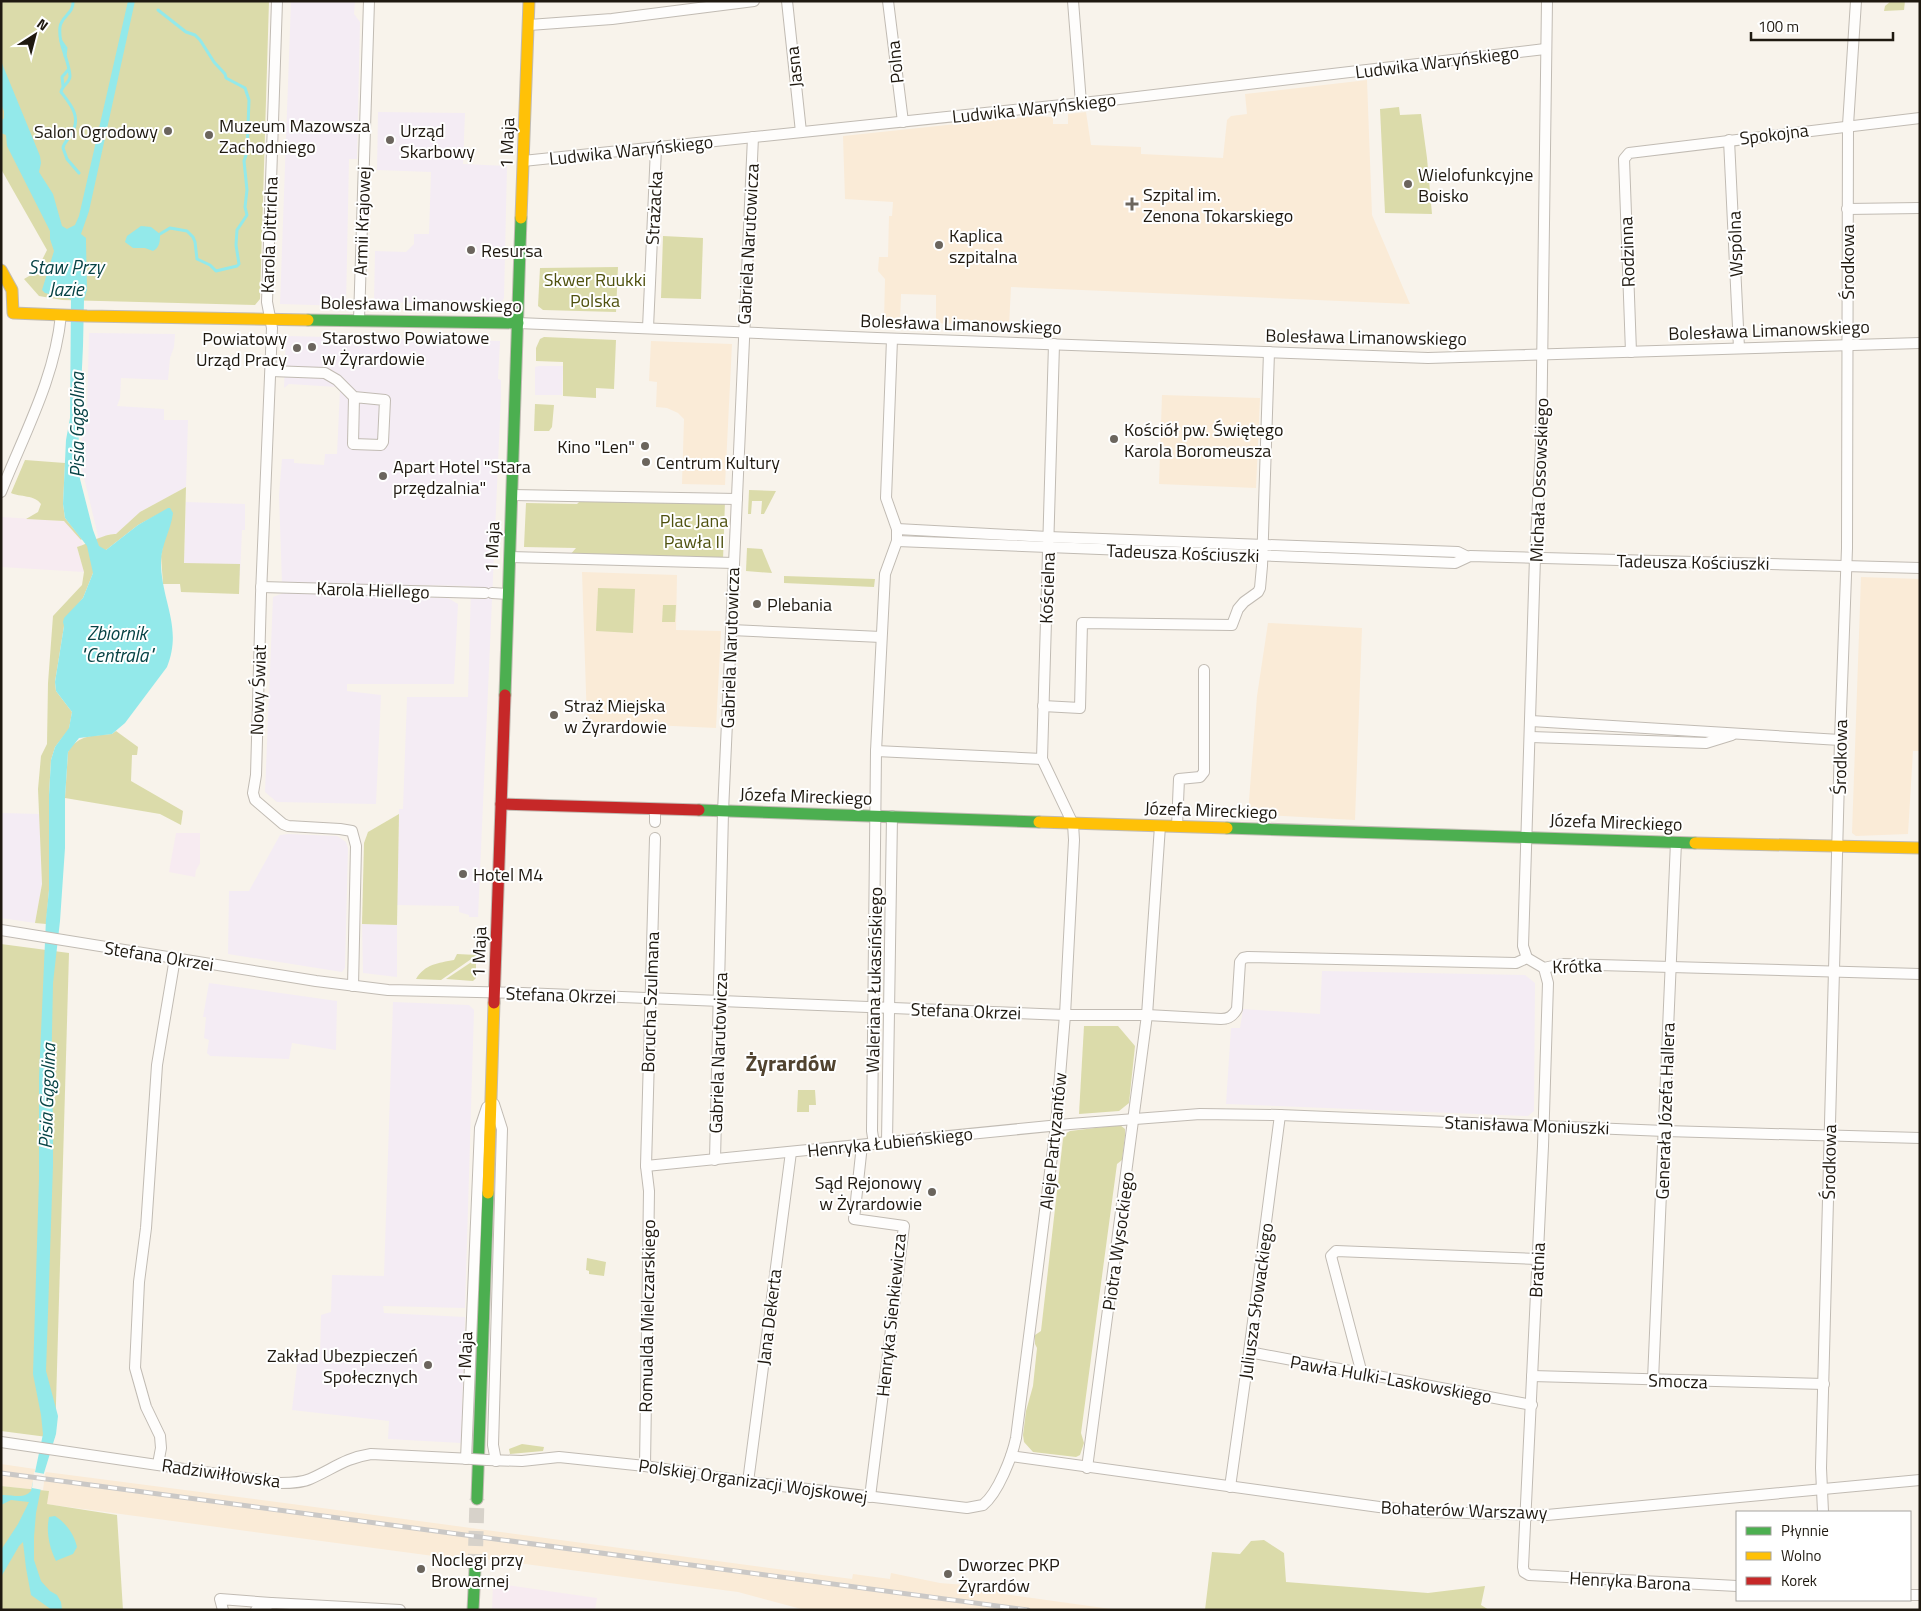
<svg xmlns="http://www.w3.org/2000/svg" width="1921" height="1611" font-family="'Titillium Web',sans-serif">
<rect width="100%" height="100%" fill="#f8f3eb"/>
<g fill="#f4ecf4">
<path d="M291,1h64l-1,13 6,8 -3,137h-8l-3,147 -66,-2z"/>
<path d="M378,112l87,1 -2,51 44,2 -3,132 -5,8 -62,-1v-2l-63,-1 1,-51 31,1 8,-8v-10h15l2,-62 -54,-2z"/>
<path d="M89,333l86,1 -1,13 -4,11 -2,22 -47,-2 -1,20 -3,8 47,3v11h24l-2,67 -46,25 -24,22h-7l-10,6 -18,-75 2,-54h4z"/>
<path d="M286,336l214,5 -2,38 3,1v16l-23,521h-9v-2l-10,-3v-6l-62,-1 2,-96h4l4,-112h61l3,-111 -189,-3 -3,-88 3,-36h12v4l30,2 1,-11h12l3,-64 -3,-3 -48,-3 -5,4z"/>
<path d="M539,366h24l-1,29h-27v-28z"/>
<path d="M186,502l59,2v26h-3l-2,46 -56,-13z"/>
<path d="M286,592l162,6 10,6 -4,80h-107v7l34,4 -5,109 -99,-2 -12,-10 8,-195z"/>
<path d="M1,813l39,1 2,70 -7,39 -34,-5z"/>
<path d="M288,834l49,2 9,6 2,6 -3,120 -3,4 -114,-18 1,-63h20l31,-56z"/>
<path d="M362,924l35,1v52l-34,-4z"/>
<path d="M1322,971l203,4 10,8 -1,128 -6,5 -302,-12 5,-76h9l3,-19 77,5z"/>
<path d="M209,983l128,18 -1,49 -44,-7 -3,16 -79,-3 -3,-3 2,-13 -5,-2 2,-21h-3z"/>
<path d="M393,1002l76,3 5,5 -9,298 -82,-2 1,7 81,4 -4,126 -73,-4 1,-18 -97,-11 6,-52 22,-2 1,-41 10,-3 1,-37 52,1z"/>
</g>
<g fill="#f7ebf1">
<path d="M2,517l62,4 17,19 2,5 -6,2 7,25 -83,-5z"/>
<path d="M176,833h24v30l-4,7 -1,7 -26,-5z"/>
<path d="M493,1583l104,15 -2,12h-103z"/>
</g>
<g fill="#faebd7">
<path d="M1367,80l5,135 38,89 -399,-17 -2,39 -73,-3v-28l-35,-1 -1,28 -16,-1 1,-42 -7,-8 1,-14h9l1,-41h3l1,-14 -48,-3 -2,-63 190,-20 20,1v7h15v-10l18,-2 5,33 50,2v7l82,4 4,-38 4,-4 16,-2 -2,-20z"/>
<path d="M651,341l81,3 -7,141 -43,-1 2,-65 -6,-6 -11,-5 -11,-1 1,-25 -8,-1z"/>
<path d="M1162,395l98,3 -4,90 -97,-4z"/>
<path d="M582,572l95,3 -1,55 45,1 -5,97 -129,-6z"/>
<path d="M1861,577l59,2v172h-7l-5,83 -52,2 -4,-3z"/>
<path d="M1268,623l94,5 -7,192 -107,-6 9,-118z"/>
<path d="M1,1464l34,5v3l10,2 1,-2 246,32 560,75 1,-5 37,5 1,-6 49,10 64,5 -1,6 115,16h-313l-67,-18 -243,-32 -54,-4v1l-395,-53 2,-13 -47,-5z"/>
</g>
<g fill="#dbdbaa">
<path d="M1,1h268l-9,298 -5,6 -193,-5 -23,-4 -15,-17 12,-7 11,-22 -46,-81z"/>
<path d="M1891,1h14l-1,9 -20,1 1,-5z"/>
<path d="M1399,107l1,8 21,-1 6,44 5,56 -47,-1 -5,-104z"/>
<path d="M663,236l40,2 -2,61 -40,-1z"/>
<path d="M618,267l-2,45 -73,-2 -5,-4 2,-38z"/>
<path d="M544,337l72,3 -2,49 -18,-1v10l-33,-2v-34l-27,-1v-13l4,-9z"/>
<path d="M535,404l19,1 -2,22 -3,4h-15z"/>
<path d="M25,460l40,3 -2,41 2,14 17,21 -1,1 -17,-19 -38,-2 12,-7 3,-8c-6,-9 -21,-7 -30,-11z"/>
<path d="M186,487l-2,76 56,1 -1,30 -58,-2 -1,-8h-17l-2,-28 9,-48 -32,17 -32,25 -13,23 -10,25 -13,15 -6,13 -9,56 1,9 16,21 -3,17 -14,18 -4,13 -2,35v95l-3,34 -11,-1 7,-39 -4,-95 3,-33 6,-12 1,-61 5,-67 29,-31 2,-13 -7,-25c12,-4 29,-14 39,-13l24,-22z"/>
<path d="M749,490l27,1 -12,23h-3l1,-13h-10l-1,13h-3z"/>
<path d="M582,499l143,2 -2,59 -153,-5 6,-7 -52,-1 2,-44 51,1z"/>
<path d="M747,548l15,1 10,24 -26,-2z"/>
<path d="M784,576l91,3 -1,8 -90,-4z"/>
<path d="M598,588l37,1 -2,44 -37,-2z"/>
<path d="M663,605h13l-1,17h-13z"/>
<path d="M116,731l22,16 -1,8h-5l-1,26 52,30 -2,14 -21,-11 -95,-16 3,-46c10,-18 26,-16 44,-18z"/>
<path d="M399,814l-2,111 -35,-1 2,-81 4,-11z"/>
<path d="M1,944l68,9 -14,485 -54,-7z"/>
<path d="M457,954l20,1 -36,25 -25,-1c9,-15 22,-16 38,-19z"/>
<path d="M476,959v19l-3,3 -27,-2z"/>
<path d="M1084,1026h34l17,20 -6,57 -10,8 -40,3z"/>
<path d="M798,1090h17l1,15h-7v7h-12z"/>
<path d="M1120,1125l5,4v7l-3,24 -5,4 -36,269 3,10 -4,12 -4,2 -43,-5 -9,-10 -1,-7 3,-24 7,-25 4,-38 -2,-4v-9l6,-4 22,-192 2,-5 5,-3z"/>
<path d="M587,1258l19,4 -2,14 -15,-2v-3l-3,-1z"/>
<path d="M522,1444l22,3 -1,4 -33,3 -1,-5z"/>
<path d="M1,1486l48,5 -2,13 70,11 6,95h-122z"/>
<path d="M1264,1540l20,13 2,29 142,11 57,-7 -4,19 8,5h-284l7,-58 28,2 11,-13z"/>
</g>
<g fill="#93e9ea">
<path d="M128,1h7l-46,210 -8,23 5,4v4l1,48 -3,10 -1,46 -5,107 2,26 13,51 6,16 7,4 32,-25 30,-17h2l3,5c-2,17 -12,32 -12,49 0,39 22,65 6,105l-42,56 -13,11 -33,4 -11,14 -3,46v50l-5,73 -7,62 -2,98 2,34v50l-7,206 12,45 -2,18 -12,39 -8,40 -2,24v23l7,21 9,10 7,4 4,7 1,8h-10l-21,-15 -5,-27 -3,-26 -4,4 -18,31v-27l17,-26 11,-22 -18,-2 -10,5v-10c11,-1 22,5 30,-4l12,-57 -2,-19 -8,-41 6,-195v-102l7,-158 3,-29v-95l2,-35 4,-13 14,-19 3,-16 -16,-21 -1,-9 9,-56 -1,-4 1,-4 19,-20 10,-25 -6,-27 -22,-28 -2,-14 3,-64 4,-22 1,-119 -26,-6 -3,-3 12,-39 -4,-12v-8l-43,-85 -1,-11 -5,-2v-11l3,-4v-7l-3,-7v-43l39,95 1,7 -2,9 14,22 9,32 5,3 8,-4 4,-9z"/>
<path d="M141,226l10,1 9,7c0,7 0,13 -7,17l-8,-3h-12l-8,-6 2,-6z"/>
<path d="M55,1516c11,7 19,18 22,31l-4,7 -15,6 -2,1c-7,-14 -10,-30 -7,-44z"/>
</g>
<path fill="#f8f3eb" d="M34,1472l11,2 -2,16 -11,-2z"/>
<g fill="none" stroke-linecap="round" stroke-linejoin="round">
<g stroke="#93e9ea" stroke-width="3">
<path d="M73,1c1,13 -12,15 -13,26 -2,18 9,32 10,49 0,7 -8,9 -9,16 10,13 21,25 10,43 -3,5 -7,7 -8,13l4,11 12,14"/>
<path d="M158,10l28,22 9,3 5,5 14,22 11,12 1,4 19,10 4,12 -2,52 -3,9 3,29 -2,17 2,8 -10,15 -1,15 3,19 -2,2 -21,5 -6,-6 -13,-6 -2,-17 -2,-5 -6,-6 -17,-3 -10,6"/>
<path d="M61,41l5,7 -1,8"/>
<path d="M63,86l-1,-9 6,-7"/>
</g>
<path stroke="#d7d2ca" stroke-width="15" stroke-dasharray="15 8" stroke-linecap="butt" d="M475,1569l2,-70"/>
<defs>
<g id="street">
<path d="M277,1l-10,301 5,26 -11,266 -5,181 -3,18 2,7 28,24 5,2 52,3 12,2 4,15 -3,140"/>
<path d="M787,1l14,131"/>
<path d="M888,1l15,121"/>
<path d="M1073,1l8,102"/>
<path d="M529,25l83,-6 142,-18"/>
<path d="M1729,140l10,208"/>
<path d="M523,161l597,-62 425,-50"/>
<path d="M1847,209l73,-1"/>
<path d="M359,320l10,-319"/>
<path d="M518,323l359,15 551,20 492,-15"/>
<path d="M648,328l8,-180"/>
<path d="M1631,352l-7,-193 5,-6 291,-35"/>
<path d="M271,371l54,2 12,7 17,17 -1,47 28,1 2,-3 2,-42 -31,-3"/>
<path d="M1,492c23,-58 54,-114 60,-177"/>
<path d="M512,495l225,4"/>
<path d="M897,529l151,8 410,15 8,4"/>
<path d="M897,541l558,22 15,-7 450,12"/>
<path d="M510,557l224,6"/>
<path d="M261,587l224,6"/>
<path d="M492,593l16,1"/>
<path d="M731,630l150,7"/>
<path d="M1043,706l37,2 2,-85 150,2 6,-16 6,-7 14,-10 2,-4 2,-22 7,-214"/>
<path d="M1531,721l309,19"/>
<path d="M1531,737l175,6 26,-8"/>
<path d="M876,751l166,8"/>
<path d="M655,822v-13"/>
<path d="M1177,826l2,-47 21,-2 4,-5v-102"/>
<path d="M1,930l315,51 72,9 135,3 542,22h82l74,4c8,0 12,-3 16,-10l3,-47 3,-4 5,-1 268,6 11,-5 17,10 18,-4 358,10"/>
<path d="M1527,958l-4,-12 12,-389 6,-111 6,-445"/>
<path d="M1544,968l4,15 -5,163 -20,421 1,5 5,3 208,11"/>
<path d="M494,1104l8,25 -9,316 3,16"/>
<path d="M887,1142l5,-326"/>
<path d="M874,1144l-2,-13 4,-380 9,-177 12,-33v-12l-11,-31 6,-159"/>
<path d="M862,1145l-8,74 50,7 -34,271"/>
<path d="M715,1160l8,-348 30,-675"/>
<path d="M646,1166l424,-42 130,-10 80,1 385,16 255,7"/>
<path d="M1249,1352l283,53"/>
<path d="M1362,1374l-31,-118 5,-5 201,8"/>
<path d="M1532,1376l292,8"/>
<path d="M1653,1380l23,-538"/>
<path d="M1,1442l279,41c10,0 21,0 30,-4 23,-10 35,-21 61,-25l101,5"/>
<path d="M1011,1456l368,51 48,5 120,3 373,-35"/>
<path d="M466,1459l14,-331 7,-21"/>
<path d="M487,1460l35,1 37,-4 86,9 103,16 219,26 16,-3c15,-12 29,-48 33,-67l40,-313 9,-110 9,-175 -1,-16 -31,-65 12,-415"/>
<path d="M158,1464l3,-16 -1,-12 -14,-29 -11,-39 4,-86 7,-54 11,-163 18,-107"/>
<path d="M645,1466l3,-205 1,-70 -3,-25 9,-328"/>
<path d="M1087,1468l60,-453 13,-189"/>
<path d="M748,1482l43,-330"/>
<path d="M1230,1487l19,-135 31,-237"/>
<path d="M1823,1512l-2,-44 19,-728 7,-192 1,-423 8,-124"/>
<path d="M1910,1595h10"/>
<path d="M223,1610l-3,-11 51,4"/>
<path d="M256,1610l16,-7 128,7"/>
</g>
<g id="fast">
<path d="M308,320l210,3"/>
<path d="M505,695l16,-477"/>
<path d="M699,810l340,12"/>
<path d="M1227,828l468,15"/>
<path d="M477,1499l11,-306"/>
<path d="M473,1610l2,-41"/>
</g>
<g id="slow">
<path d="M521,218l8,-217"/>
<path d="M1,270l11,20 1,23 74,3 221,4"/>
<path d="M1039,822l188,6"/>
<path d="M1695,843l225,5"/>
<path d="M488,1193l6,-190"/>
</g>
<g id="jam">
<path d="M501,804l198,6"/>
<path d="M494,1003l11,-308"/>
</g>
</defs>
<use href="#street" stroke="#c1bbb3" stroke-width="12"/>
<use href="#fast" stroke="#c1bbb3" stroke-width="13"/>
<use href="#slow" stroke="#c1bbb3" stroke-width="13"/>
<use href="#jam" stroke="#c1bbb3" stroke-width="13"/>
<use href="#street" stroke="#fefdfc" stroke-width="10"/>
<use href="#fast" stroke="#4caf50" stroke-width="11"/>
<use href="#slow" stroke="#ffc107" stroke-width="11"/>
<use href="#jam" stroke="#c62828" stroke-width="11"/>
<defs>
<path id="rail" d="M1,1473l1027,137"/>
</defs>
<use href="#rail" stroke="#cac8c6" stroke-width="5"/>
<use href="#rail" stroke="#fff" stroke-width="3" stroke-dasharray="9" stroke-linecap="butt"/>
<defs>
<path id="street-bridge" d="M472,1459l15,1"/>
</defs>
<use href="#street-bridge" stroke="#c1bbb3" stroke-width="12" stroke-linecap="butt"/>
<use href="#street-bridge" stroke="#fefdfc" stroke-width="10"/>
</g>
<g fill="#6b655d" stroke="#fff" stroke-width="2">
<circle cx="168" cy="131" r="5"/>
<circle cx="209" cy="135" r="5"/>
<circle cx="390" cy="140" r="5"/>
<circle cx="1408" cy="184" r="5"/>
<path d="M1129.5 196.5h5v5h5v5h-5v5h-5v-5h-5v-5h5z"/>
<circle cx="939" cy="245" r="5"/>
<circle cx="471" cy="250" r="5"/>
<circle cx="312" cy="347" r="5"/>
<circle cx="297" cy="348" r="5"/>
<circle cx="1114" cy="439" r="5"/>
<circle cx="645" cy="446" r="5"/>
<circle cx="646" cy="462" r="5"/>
<circle cx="383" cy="476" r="5"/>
<circle cx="757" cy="604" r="5"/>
<circle cx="554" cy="715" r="5"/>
<circle cx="463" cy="874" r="5"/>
<circle cx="932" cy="1192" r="5"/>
<circle cx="428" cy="1365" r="5"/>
<circle cx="421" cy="1569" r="5"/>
<circle cx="948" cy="1574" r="5"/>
</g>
<g text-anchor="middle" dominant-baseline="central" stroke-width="4" stroke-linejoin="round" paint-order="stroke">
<g font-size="18" fill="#1f1910" stroke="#fff">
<text transform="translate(895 62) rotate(-96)">Polna</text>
<text transform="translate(1437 62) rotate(-7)">Ludwika Waryńskiego</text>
<text transform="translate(794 67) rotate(-96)">Jasna</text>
<text transform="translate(1034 108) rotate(-6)">Ludwika Waryńskiego</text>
<text transform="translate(1774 134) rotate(-7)">Spokojna</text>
<text transform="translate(507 143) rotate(-88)">1 Maja</text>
<text transform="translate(631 150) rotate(-6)">Ludwika Waryńskiego</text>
<text transform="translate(654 208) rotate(-87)">Strażacka</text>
<text transform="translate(362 221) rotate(-88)">Armii Krajowej</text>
<text transform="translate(269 235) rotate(-88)">Karola Dittricha</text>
<text transform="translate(748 244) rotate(-87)">Gabriela Narutowicza</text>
<text transform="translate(1735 244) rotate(-92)">Wspólna</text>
<text transform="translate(1627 252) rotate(-92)">Rodzinna</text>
<text transform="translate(1847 262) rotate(-90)">Środkowa</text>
<text transform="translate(421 304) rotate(1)">Bolesława Limanowskiego</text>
<text transform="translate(961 324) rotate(2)">Bolesława Limanowskiego</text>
<text transform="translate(1769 330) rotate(-2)">Bolesława Limanowskiego</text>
<text transform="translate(1366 337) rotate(1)">Bolesława Limanowskiego</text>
<text transform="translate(1539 480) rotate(-88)">Michała Ossowskiego</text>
<text transform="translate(492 547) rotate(-88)">1 Maja</text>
<text transform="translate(1183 553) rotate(2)">Tadeusza Kościuszki</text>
<text transform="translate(1693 562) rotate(1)">Tadeusza Kościuszki</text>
<text transform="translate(1047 588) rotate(-88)">Kościelna</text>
<text transform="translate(373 590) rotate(2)">Karola Hiellego</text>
<text transform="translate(730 648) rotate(-88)">Gabriela Narutowicza</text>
<text transform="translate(258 690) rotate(-88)">Nowy Świat</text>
<text transform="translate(1840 757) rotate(-89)">Środkowa</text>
<text transform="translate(806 796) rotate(2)">Józefa Mireckiego</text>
<text transform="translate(1211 810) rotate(2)">Józefa Mireckiego</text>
<text transform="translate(1616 822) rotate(2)">Józefa Mireckiego</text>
<text transform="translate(479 952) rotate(-88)">1 Maja</text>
<text transform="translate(159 956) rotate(9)">Stefana Okrzei</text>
<text transform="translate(1577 966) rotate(-2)">Krótka</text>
<text transform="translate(874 980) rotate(-89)">Waleriana Łukasińskiego</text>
<text transform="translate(561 995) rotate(2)">Stefana Okrzei</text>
<text transform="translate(650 1002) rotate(-88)">Borucha Szulmana</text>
<text transform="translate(966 1011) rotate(2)">Stefana Okrzei</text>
<text transform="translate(718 1053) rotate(-88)">Gabriela Narutowicza</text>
<text transform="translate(1665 1111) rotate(-88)">Generała Józefa Hallera</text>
<text transform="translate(1527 1125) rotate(2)">Stanisława Moniuszki</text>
<text transform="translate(1053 1141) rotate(-84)">Aleje Partyzantów</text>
<text transform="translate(890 1142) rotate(-6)">Henryka Łubieńskiego</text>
<text transform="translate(1829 1162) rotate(-89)">Środkowa</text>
<text transform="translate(1118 1241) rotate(-82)">Piotra Wysockiego</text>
<text transform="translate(1537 1270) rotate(-87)">Bratnia</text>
<text transform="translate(1256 1301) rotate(-82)">Juliusza Słowackiego</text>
<text transform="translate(891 1315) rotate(-84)">Henryka Sienkiewicza</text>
<text transform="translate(647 1316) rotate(-89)">Romualda Mielczarskiego</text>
<text transform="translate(769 1317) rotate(-83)">Jana Dekerta</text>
<text transform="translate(465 1357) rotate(-88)">1 Maja</text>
<text transform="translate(1391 1379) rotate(10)">Pawła Hulki-Laskowskiego</text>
<text transform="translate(1678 1381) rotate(2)">Smocza</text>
<text transform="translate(221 1473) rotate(8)">Radziwiłłowska</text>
<text transform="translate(753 1481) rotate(8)">Polskiej Organizacji Wojskowej</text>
<text transform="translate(1464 1510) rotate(2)">Bohaterów Warszawy</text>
<text transform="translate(1630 1581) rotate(3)">Henryka Barona</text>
</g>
<g font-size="18" fill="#1f1910" stroke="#fff" text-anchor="start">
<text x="219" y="125">Muzeum Mazowsza<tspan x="219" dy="21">Zachodniego</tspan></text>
<text x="400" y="130">Urząd<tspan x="400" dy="21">Skarbowy</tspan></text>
<text x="158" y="131" text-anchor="end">Salon Ogrodowy</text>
<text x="1418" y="174">Wielofunkcyjne<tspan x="1418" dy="21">Boisko</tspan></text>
<text x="1143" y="194">Szpital im.<tspan x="1143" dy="21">Zenona Tokarskiego</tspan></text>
<text x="949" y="235">Kaplica<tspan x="949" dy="21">szpitalna</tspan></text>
<text x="481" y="250">Resursa</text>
<text x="322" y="337">Starostwo Powiatowe<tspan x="322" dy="21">w Żyrardowie</tspan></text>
<text x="287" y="338" text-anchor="end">Powiatowy<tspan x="287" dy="21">Urząd Pracy</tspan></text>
<text x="1124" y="429">Kościół pw. Świętego<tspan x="1124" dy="21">Karola Boromeusza</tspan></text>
<text x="635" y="446" text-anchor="end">Kino "Len"</text>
<text x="656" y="462">Centrum Kultury</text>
<text x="393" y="466">Apart Hotel "Stara<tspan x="393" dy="21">przędzalnia"</tspan></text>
<text x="767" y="604">Plebania</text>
<text x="564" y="705">Straż Miejska<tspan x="564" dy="21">w Żyrardowie</tspan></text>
<text x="473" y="874">Hotel M4</text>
<text x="922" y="1182" text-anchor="end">Sąd Rejonowy<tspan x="922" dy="21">w Żyrardowie</tspan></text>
<text x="418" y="1355" text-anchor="end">Zakład Ubezpieczeń<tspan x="418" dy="21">Społecznych</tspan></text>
<text x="431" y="1559">Noclegi przy<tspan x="431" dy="21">Browarnej</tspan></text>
<text x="958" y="1564">Dworzec PKP<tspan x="958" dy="21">Żyrardów</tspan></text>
</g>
<g font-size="18" fill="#4f510e" stroke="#fff">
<text x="595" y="279">Skwer Ruukki<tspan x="595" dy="21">Polska</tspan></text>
<text x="694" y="520">Plac Jana<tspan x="694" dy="21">Pawła II</tspan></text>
</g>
<g font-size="19" font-style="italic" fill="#074345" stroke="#fff">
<text x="66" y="266">Staw Przy<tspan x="66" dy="22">Jazie</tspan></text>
<text transform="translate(76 425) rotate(-90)">Pisia Gągolina</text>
<text x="117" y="632">Zbiornik<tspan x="117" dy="22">"Centrala"</tspan></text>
<text transform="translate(46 1096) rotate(-88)">Pisia Gągolina</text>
</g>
<g font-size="22" font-weight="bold" fill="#51432f" stroke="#fff">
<text x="791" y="1063">Żyrardów</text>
</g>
</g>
<rect width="1921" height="1611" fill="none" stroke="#1f1910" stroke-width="5"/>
<rect x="1736" y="1511" width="175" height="90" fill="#ffffff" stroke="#a5a39f"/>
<rect x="1746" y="1527" width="25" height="8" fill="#4caf50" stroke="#a5a39f"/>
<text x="1781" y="1536" font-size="15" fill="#1f1910">Płynnie</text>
<rect x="1746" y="1552" width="25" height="8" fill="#ffc107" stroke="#a5a39f"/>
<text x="1781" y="1561" font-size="15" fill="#1f1910">Wolno</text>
<rect x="1746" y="1577" width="25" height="8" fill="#c62828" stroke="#a5a39f"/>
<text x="1781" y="1586" font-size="15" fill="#1f1910">Korek</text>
<g transform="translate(35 35) rotate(36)" stroke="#ffffff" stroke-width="4" paint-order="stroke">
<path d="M0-4L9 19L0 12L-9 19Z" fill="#1f1910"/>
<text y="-8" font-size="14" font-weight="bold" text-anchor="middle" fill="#1f1910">N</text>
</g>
<path d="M1751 32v8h142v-8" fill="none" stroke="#1f1910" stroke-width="2.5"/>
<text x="1758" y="32" font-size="15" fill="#1f1910" stroke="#ffffff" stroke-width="4" paint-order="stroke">100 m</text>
</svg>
